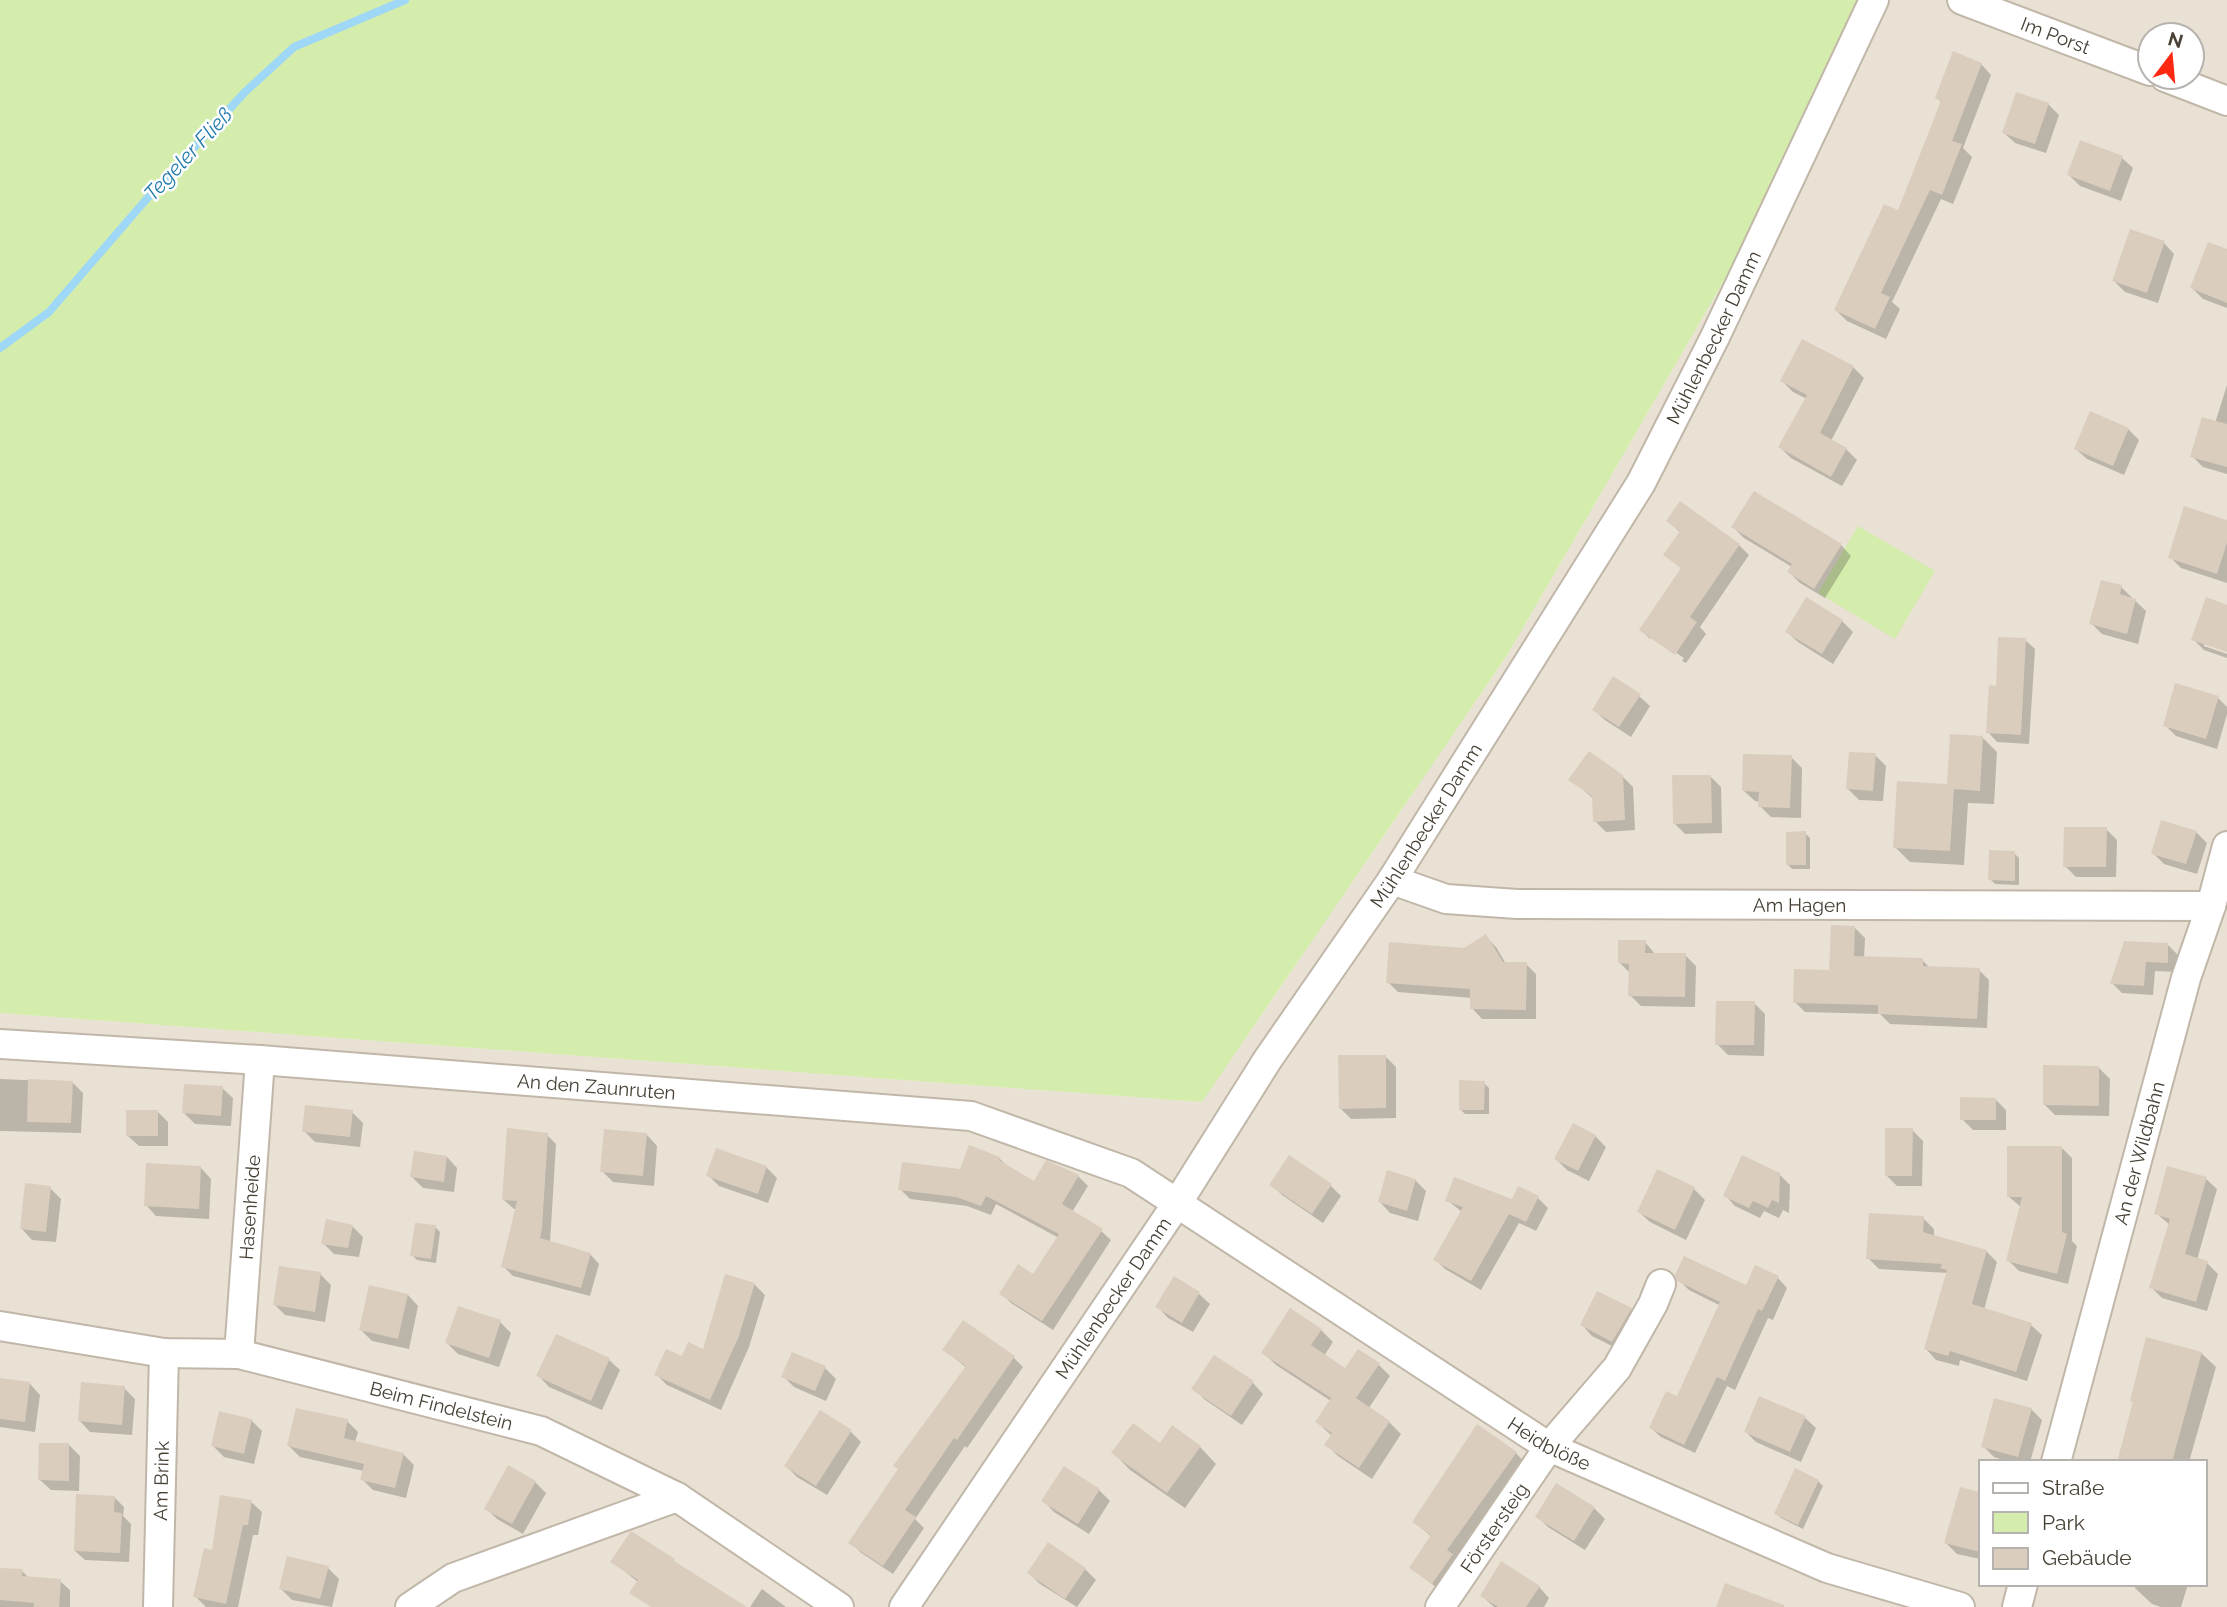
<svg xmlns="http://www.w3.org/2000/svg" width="2227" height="1607" font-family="Raleway,sans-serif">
<rect width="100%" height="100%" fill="#f5f0e7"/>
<path fill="#e9e1d4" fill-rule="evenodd" d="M1871,0h356v1607h-2227v-594l1202,89 306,-448 317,-548zM2150,35h42v42h-42zM1980,1462h224v122h-224z"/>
<g fill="#d4ecac">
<path d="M0,0h1871l-46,106 -317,548 -306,448 -1202,-89z"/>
<path d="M1858,526l77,45 -40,68 -77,-46z"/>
</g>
<g fill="#0003">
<path d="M1981,64l10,11 -28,73 9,9 -19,47 -12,-5 -49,103 8,7 -14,30 -39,-18 -11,-11 63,-98 43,-109 -5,-5z"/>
<path d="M2048,104l11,11 -13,38 -31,-10 -11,-10z"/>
<path d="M2122,158l11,10 -12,33 -41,-15 -11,-11z"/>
<path d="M2164,243l10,11 -16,49 -33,-11 -11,-11z"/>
<path d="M2227,251v57l-24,-9 -11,-11z"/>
<path d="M1853,367l11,11 -33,63 15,8 11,11 -15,26 -51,-28 -11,-11 27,-48 -14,-7 -11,-11z"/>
<path d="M2227,385v89l-24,-7 -11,-11 23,-33z"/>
<path d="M2128,429l11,11 -15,35 -37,-16 -11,-10z"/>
<path d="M1668,521l71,24 10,10 -49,72 6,7 -20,29 -4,-2 2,-3 -34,-23v4l-9,-9 41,-61 -16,-14 15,-22z"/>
<path d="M2227,522v61l-46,-15 -11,-11z"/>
<path d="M1733,527l108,18 10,11 -26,42 -25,-15 -11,-11 3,-5 -48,-29z"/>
<path d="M2121,587l25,24 -8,33 -36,-10 -11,-11z"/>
<path d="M2227,607v43l-23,-8v4l23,8v4l-23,-8 -11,-11z"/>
<path d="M1842,621l11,11 -20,32 -35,-22 -11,-10z"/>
<path d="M2025,640l10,9 -6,95 -32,-2 -9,-10 10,-45z"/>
<path d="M1639,696l11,10 -19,31 -26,-17 -11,-10z"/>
<path d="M2218,698l9,9v7l-10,35 -41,-13 -11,-11z"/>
<path d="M1982,737l15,15 -3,52 -26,-1 -4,62 -54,-3 -15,-15 54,-61z"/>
<path d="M1875,755l11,11 -3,35 -24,-1 -11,-11z"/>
<path d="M1791,757l11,11 -1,50 -30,-1 -11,-11v-4l-5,-1 -11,-10z"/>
<path d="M1622,776l11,11 2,43 -29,2 -11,-11 -1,-22 -24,-20z"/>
<path d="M1710,776l11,11 1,46 -37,1 -11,-11z"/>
<path d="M2106,829l11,11 -1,37h-40l-11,-11z"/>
<path d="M2196,832l11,11 -10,31 -33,-10 -11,-11z"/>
<path d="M1805,833l5,5v31h-18l-5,-5z"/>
<path d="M2014,853l5,5v27l-24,-1 -5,-5z"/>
<path d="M1854,927l11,11 -1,20 58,2 8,8 49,2 10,10 -2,48 -97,-4 -10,-10 -75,-2 -10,-10 36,-31z"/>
<path d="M1486,937l10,10 10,17h20l10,10v45h-54l-10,-11v-10l-74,-6 -10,-10 76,-33z"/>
<path d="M1645,942l11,13h29l11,11 -1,41 -54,-1 -11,-11v-22l-10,-10z"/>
<path d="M2167,944l10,10v18l-22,-1 -2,24 -31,-2 -10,-10z"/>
<path d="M1754,1003l11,11 -1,42 -36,-1 -11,-11z"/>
<path d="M1385,1056l11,11v51l-45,1 -11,-11z"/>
<path d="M2099,1068l11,11 -1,37 -54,-1 -11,-11z"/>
<path d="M0,1079l72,3 11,11 -2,40 -81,-2z"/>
<path d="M1484,1083l5,5v26h-24l-5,-5z"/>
<path d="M222,1088l11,10 -2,28 -36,-2 -11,-11z"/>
<path d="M1995,1099l11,11v20h-33l-11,-11z"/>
<path d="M157,1111l11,11v24h-29l-11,-10z"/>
<path d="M352,1112l11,11 -3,24 -45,-5 -11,-11z"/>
<path d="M1912,1130l11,11 -1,45h-25l-11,-11z"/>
<path d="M547,1135l9,9 -6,99 40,11 9,10 -9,32 -77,-20 -10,-10 14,-57h-3l-10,-9z"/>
<path d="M647,1135l10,11 -3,40 -41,-4 -11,-11z"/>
<path d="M1595,1136l11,11 -17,34 -22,-11 -11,-11z"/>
<path d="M2061,1147l11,11v83l5,5 -9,38 -49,-13 -11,-11 13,-53 -13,-11z"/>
<path d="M447,1157l10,11 -3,24 -31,-4 -11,-11z"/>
<path d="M999,1158l9,9 27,16 43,-7 10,10 -16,26 29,19 10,9 -58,90 -42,-27 -10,-10 33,-17 25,-38 -63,-34 -5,11 -24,-9 -57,-7 -10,-10z"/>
<path d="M766,1167l11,11 -9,25 -49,-17 -11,-11z"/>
<path d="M201,1168l10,11 -2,40 -53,-3 -10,-11z"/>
<path d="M1658,1172l36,17 11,11 -19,40 -36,-18 -11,-10z"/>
<path d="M1779,1174l11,11 -1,28 -6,-3 -4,8 -15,-7 -4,7 -25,-12 -10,-11z"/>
<path d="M2206,1179l11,10 -20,71 10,3 11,11 -11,37 -45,-13 -11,-11 19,-62 -14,-12z"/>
<path d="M1415,1180l11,11 -8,30 -28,-8 -10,-11z"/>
<path d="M1271,1184l60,2 10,10 -18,27 -41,-28z"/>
<path d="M50,1188l11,11 -5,43 -24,-2 -10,-11z"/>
<path d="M1538,1198l10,10 -12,23 -17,-8 -38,67 -36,-21 -9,-9 26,-48 -15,-12 66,1z"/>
<path d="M1923,1218l11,11v8l52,14 11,11 -13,48 47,15 11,10 -15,46 -67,-21 -1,6 -23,-6 -10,-11 22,-76 -69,-4 -11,-11z"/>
<path d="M352,1226l11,11 -4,20 -25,-3 -11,-11z"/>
<path d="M435,1227l5,5 -4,31 -19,-3 -5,-5z"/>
<path d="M320,1274l11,11 -6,37 -40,-7 -11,-11z"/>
<path d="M1778,1278l9,10 -14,32 -5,-2 -33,72 -8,-4 -32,67 -34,-16 -10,-9 27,-29 43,-93 -32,-16 -10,-10 68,7z"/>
<path d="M754,1284l11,11 -16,52 -28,63 -54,-25 -11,-11 27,-16 21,-7z"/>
<path d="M1199,1294l11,10 -17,28 -25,-14 -10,-11z"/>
<path d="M408,1295l10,11 -9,43 -37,-8 -11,-11z"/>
<path d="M459,1308l41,14 11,11 -12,34 -41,-13 -11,-11z"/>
<path d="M1631,1309l10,11 -17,32 -32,-16 -10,-11z"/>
<path d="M1321,1330l12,12 -9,14 22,14 32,-6 12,12 -21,32 20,14 12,12 -29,45 -34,-23 -12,-12 6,-8 -15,-14 14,-21 -55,-36 -12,-12z"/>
<path d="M944,1350l69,7 10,10 -56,81 -2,-2 -50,73 9,9 -31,46 -33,-22 -9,-10 116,-174z"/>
<path d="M2201,1353l15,14 -27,95h-71l16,-58 -2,-3z"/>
<path d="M609,1360l11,10 -18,40 -53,-23 -10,-11z"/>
<path d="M825,1368l11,11 -10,22 -32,-14 -11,-11z"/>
<path d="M0,1380l30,4 10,11 -5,37 -35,-5z"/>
<path d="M1253,1383l10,11 -21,31 -38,-26 -10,-11z"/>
<path d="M124,1388l11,11 -3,36 -42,-3 -10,-11z"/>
<path d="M2031,1409l11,11 -12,42h-20l-16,-5 -11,-11z"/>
<path d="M1805,1418l11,10 -15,34 -45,-20 -10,-10z"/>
<path d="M251,1420l11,11 -8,33 -30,-7 -11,-11z"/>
<path d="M347,1421l11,11 -3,10 48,12 11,11 -8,33 -33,-8 -11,-11 2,-8 -64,-14 -11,-11z"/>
<path d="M850,1431l11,11 -34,53 -30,-18 -11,-11z"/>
<path d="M69,1445l11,11 -1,35 -28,-1 -11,-10z"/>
<path d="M1160,1445l40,2 16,17 -31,44 -55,-38 -16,-17z"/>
<path d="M1516,1453l9,10 -83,129 -31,-25 21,-30 -18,-15z"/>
<path d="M1065,1468l34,22 11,11 -21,33 -35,-22 -10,-11z"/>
<path d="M1818,1481l5,5 -20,43 -22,-11 -5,-5z"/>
<path d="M535,1482l11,11 -23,41 -26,-15 -11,-11z"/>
<path d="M1961,1489l19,5v65l-23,-5 -11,-11z"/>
<path d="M114,1497l10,10 -1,9 8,8 -2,38 -44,-2 -10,-9z"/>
<path d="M251,1502l11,10 -4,23h-5l-15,72h-32l-11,-11 18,-44z"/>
<path d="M1594,1508l11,11 -20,31 -37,-23 -11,-11z"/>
<path d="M612,1561l129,46h-83l-20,-25z"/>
<path d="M328,1568l11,11 -7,28 -40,-7 -11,-11z"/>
<path d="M0,1569l22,2 7,7 31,3 10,9v17h-70z"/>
<path d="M1085,1569l11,11 -19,27 -37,-23 -11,-11z"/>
<path d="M2136,1584h52l-7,23h-20l-9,-3 -17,-16z"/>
<path d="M1539,1587l10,11 -5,9h-50l-12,-11z"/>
<path d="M762,1589l24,18h-36z"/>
</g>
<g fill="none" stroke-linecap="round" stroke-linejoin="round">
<path stroke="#9ed8f6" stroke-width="8" d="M0,348l49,-36 95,-110 101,-110 49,-45 111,-47"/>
</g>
<g fill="#dacdbe">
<path d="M1953,51l29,12 -30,78 10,3 -20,51 -12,-5 -49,103 9,4 -15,32 -41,-19 50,-106 14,6 43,-109 -6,-3z"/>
<path d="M2016,92l33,11 -14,41 -33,-11z"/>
<path d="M2080,140l43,16 -13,35 -43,-16z"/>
<path d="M2130,229l35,12 -18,52 -35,-12z"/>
<path d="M2208,242l19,7v54l-37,-15z"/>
<path d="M1802,339l52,27 -34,67 27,15 -16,29 -53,-30 29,-52 -27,-14z"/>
<path d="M2090,411l39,17 -16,38 -39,-17z"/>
<path d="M2202,417l25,7v43l-37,-10z"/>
<path d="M1754,491l88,53 -28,45 -27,-17 5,-8 -61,-37z"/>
<path d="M1680,501l60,43 -50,73 7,5 -22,33 -36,-25 42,-62 -18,-13 17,-24 -14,-10z"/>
<path d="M2184,506l43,14v23l-10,31 -49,-16z"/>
<path d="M2101,580l21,5 -2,9 16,5 -9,35 -38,-10z"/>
<path d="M1806,597l37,23 -21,34 -37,-22z"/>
<path d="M2206,597l21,8v47l-36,-12z"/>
<path d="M1998,637l28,1 -5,97 -35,-2 3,-48 7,1z"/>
<path d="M1613,676l28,18 -22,33 -27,-17z"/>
<path d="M2175,683l44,13 -13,43 -43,-13z"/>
<path d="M1950,734l33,2 -3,55 -26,-2 -4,62 -57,-3 4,-67 50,3z"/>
<path d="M1589,751l34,24 2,45 -32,2 -1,-26 -24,-16z"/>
<path d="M1849,752l27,1 -3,38 -27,-2z"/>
<path d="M1743,754l49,1 -2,53 -32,-1 1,-15 -17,-1z"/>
<path d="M1672,775h39l1,48 -39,1z"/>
<path d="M2161,820l36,11 -11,33 -35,-10z"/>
<path d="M2064,827h43l-1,40h-43z"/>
<path d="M1806,831v34h-20v-33z"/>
<path d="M1989,850l26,1v30l-27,-1z"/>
<path d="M1831,925l24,1 -1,30 69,2v8l57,2 -3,51 -99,-5v-9l-85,-2 1,-34 35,1z"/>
<path d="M1486,934l17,28h24l-1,48 -56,-1v-20l-84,-6 3,-41 75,6z"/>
<path d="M1618,940h28l-1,13h41l-1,44 -57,-1 1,-32 -11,-1z"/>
<path d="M2124,941l44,2v20l-22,-1 -2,24 -34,-2z"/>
<path d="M1716,1001h39l-1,44h-39z"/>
<path d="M1338,1055h48v53l-47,1z"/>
<path d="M2043,1065l56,1v40l-56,-1z"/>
<path d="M28,1079l45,2 -2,42 -44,-1z"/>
<path d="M1459,1080l26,1 -1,29h-25z"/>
<path d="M184,1084l39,2 -2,30 -39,-3z"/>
<path d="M1960,1097l36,1v22h-36z"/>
<path d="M305,1105l48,5 -3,27 -48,-5z"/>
<rect x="126" y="1110" width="32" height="26"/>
<path d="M1573,1123l23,12 -18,36 -24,-12z"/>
<path d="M507,1128l41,5 -6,95 -2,10 51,15 -10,35 -80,-21 16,-66 -15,-1z"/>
<path d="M1885,1128h28l-1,48h-27z"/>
<path d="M604,1129l43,4 -4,43 -43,-4z"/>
<path d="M969,1145l31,12 -1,3 35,21 12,-21 33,15 -17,29 41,25 -61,92 -43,-27 19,-30 15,10 26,-40 -73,-38 -5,10 -25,-9 -58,-7 4,-28 58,7z"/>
<path d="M2007,1146h55v86l5,2 -10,40 -51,-13 16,-64h-15z"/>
<path d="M716,1148l51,18 -9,28 -52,-18z"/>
<path d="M414,1151l33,5 -3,26 -34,-5z"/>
<path d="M1289,1155l43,29 -20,30 -43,-29z"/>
<path d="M1742,1155l38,18 -1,30 -7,-3 -4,8 -15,-7 -4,7 -26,-12z"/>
<path d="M146,1163l55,3 -2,43 -55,-3z"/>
<path d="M2167,1166l40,11 -22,77 23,7 -12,41 -47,-14 21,-69 -16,-5z"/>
<path d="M1657,1169l38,18 -20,43 -38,-18z"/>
<path d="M1387,1170l29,9 -9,32 -29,-9z"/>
<path d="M1454,1177l58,22 6,-13 21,10 -13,26 -17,-8 -38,67 -38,-21 30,-53 -18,-6z"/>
<path d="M25,1183l26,3 -5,46 -26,-3z"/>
<path d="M1869,1213l55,3 -1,16 64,18 -15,54 60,19 -16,49 -66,-21 -2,5 -24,-7 23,-79 -7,-2 2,-4 -76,-5z"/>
<path d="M326,1219l27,6 -5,23 -27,-4z"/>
<path d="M415,1223l21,2 -5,34 -21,-3z"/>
<path d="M1684,1256l62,29 9,-20 24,11 -17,35 -4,-2 -33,72 -8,-4 -33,68 -35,-17 17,-37 11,5 43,-94 -43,-21 -2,-6z"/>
<path d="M279,1266l42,6 -6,40 -42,-7z"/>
<path d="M725,1274l30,9 -16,53 -29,64 -56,-25 12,-26 16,7 6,-14 15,7z"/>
<path d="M1174,1276l26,16 -18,31 -27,-16z"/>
<path d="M369,1285l39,9 -10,45 -39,-9z"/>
<path d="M1597,1291l35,17 -20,34 -32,-17z"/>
<path d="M458,1306l43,14 -12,38 -44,-15z"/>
<path d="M1290,1308l32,21 -11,16 34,23 13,-19 22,14 -24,35 34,23 -31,47 -35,-23 8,-12 -17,-11 16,-24 -70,-45z"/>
<path d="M963,1320l52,36 -58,84 -3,-2 -49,72 11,7 -33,49 -35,-23 50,-74 -5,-3 73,-100 -24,-16z"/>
<path d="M556,1334l54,24 -19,43 -55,-25z"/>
<path d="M2146,1337l56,15 -30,110h-55l16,-60 -3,-1z"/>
<path d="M792,1352l34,14 -11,25 -34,-14z"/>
<path d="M1214,1355l40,26 -23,35 -40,-27z"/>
<path d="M0,1378l30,4 -5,40 -25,-3z"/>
<path d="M81,1382l44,4 -3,39 -44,-4z"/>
<path d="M1759,1396l47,20 -16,36 -46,-20z"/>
<path d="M1994,1398l38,10 -14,49 -37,-10z"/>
<path d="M296,1408l52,11 -4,19 60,15 -9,35 -35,-8 4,-16 -77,-18z"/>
<path d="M820,1410l32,20 -36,56 -32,-20z"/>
<path d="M219,1411l33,8 -8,35 -33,-8z"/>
<path d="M1133,1423l27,20 12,-18 29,21 -34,47 -56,-40z"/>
<path d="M1477,1424l40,28 -70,98 6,4 -21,30 -23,-16 22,-33 -19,-13z"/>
<path d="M39,1443h30v38l-31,-1z"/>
<path d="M508,1465l28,16 -24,43 -28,-15z"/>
<path d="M1064,1466l36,23 -22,35 -37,-23z"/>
<path d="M1795,1468l24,12 -21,45 -24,-11z"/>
<path d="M1556,1483l39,24 -21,34 -39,-24z"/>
<path d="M1960,1487l20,5v60l-36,-9z"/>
<path d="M76,1494l39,2 -1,16 8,1 -2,40 -46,-2z"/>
<path d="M220,1495l32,5 -4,25h-5l-17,79 -33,-7 11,-49 8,2z"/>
<path d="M631,1531l44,28 -1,2 73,46h-96l-22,-14 9,-13 -28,-18z"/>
<path d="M1048,1542l38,26 -21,31 -38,-26z"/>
<path d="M287,1556l42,10 -9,33 -41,-10z"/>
<path d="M1501,1561l39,25 -14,21h-28l-18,-11z"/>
<path d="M0,1568l23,1 -1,7 39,3 -2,28h-25v-4l-34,-3z"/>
<path d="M1725,1583l59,22v2h-68z"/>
</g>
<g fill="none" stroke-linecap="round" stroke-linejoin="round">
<defs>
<g id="minor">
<path id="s1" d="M1962,0l188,71"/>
<path d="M2165,77l62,24"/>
<path id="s2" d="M1392,880l54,19 71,5 694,2"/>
<path id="s3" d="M0,1044l260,16 711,56 160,57 418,274 278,121 133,39"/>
<path id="s4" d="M0,1326l164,27 75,1 302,77 136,66 162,110"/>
<path id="s5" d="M239,1354l21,-294"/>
<path id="s6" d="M2056,1462l130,-484 25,-72 16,-60"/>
<path id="s7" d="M158,1607l6,-254"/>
<path d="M410,1607l43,-29 224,-81"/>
<path id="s8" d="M904,1607l274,-405 90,-143 124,-179 249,-397 74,-146 159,-337"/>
<path id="s9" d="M1440,1607l109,-160 68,-79 36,-64 8,-20"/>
<path d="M2017,1607l6,-23"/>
</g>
</defs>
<use href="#minor" stroke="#c1b7a8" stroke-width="32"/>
<use href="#minor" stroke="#fff" stroke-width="28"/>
</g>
<g text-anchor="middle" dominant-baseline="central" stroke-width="5" stroke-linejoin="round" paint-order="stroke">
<g font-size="19" fill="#484035" stroke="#fff">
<text stroke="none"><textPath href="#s1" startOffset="100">Im Porst</textPath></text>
<text stroke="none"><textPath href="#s8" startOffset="1507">Mühlenbecker Damm</textPath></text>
<text stroke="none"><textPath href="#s8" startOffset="940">Mühlenbecker Damm</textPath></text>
<text stroke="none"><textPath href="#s2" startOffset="411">Am Hagen</textPath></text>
<text stroke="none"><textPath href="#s3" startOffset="598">An den Zaunruten</textPath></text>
<text stroke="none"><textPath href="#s6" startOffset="320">An der Wildbahn</textPath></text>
<text stroke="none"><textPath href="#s5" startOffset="147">Hasenheide</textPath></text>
<text stroke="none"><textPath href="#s8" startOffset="373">Mühlenbecker Damm</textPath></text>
<text stroke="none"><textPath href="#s4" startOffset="450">Beim Findelstein</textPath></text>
<text stroke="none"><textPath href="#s3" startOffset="1642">Heidblöße</textPath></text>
<text stroke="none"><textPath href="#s7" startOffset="126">Am Brink</textPath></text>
<text stroke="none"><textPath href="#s9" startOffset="96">Förstersteig</textPath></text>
</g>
<g font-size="21" font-style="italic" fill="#237bad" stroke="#fff">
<text transform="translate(188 154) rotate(-47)">Tegeler Fließ</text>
</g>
</g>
<rect x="1979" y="1460" width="228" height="126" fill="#ffffff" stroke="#b6b3ae" stroke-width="2"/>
<rect x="1993" y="1483" width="35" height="10" fill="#ffffff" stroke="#b6b3ae" stroke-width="2"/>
<text x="2042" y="1495" font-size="21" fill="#484035">Straße</text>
<rect x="1993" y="1512" width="35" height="21" fill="#d4ecac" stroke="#b6b3ae" stroke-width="2"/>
<text x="2042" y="1530" font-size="21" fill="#484035">Park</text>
<rect x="1993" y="1548" width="35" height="21" fill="#dacdbe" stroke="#b6b3ae" stroke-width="2"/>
<text x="2042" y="1565" font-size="21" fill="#484035">Gebäude</text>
<g transform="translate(2171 56) rotate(16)"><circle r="33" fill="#ffffff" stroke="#b6b3ae" stroke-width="2"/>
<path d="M0-5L12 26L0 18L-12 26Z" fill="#ff2813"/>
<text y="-10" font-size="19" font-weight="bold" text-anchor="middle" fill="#484035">N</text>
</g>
</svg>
